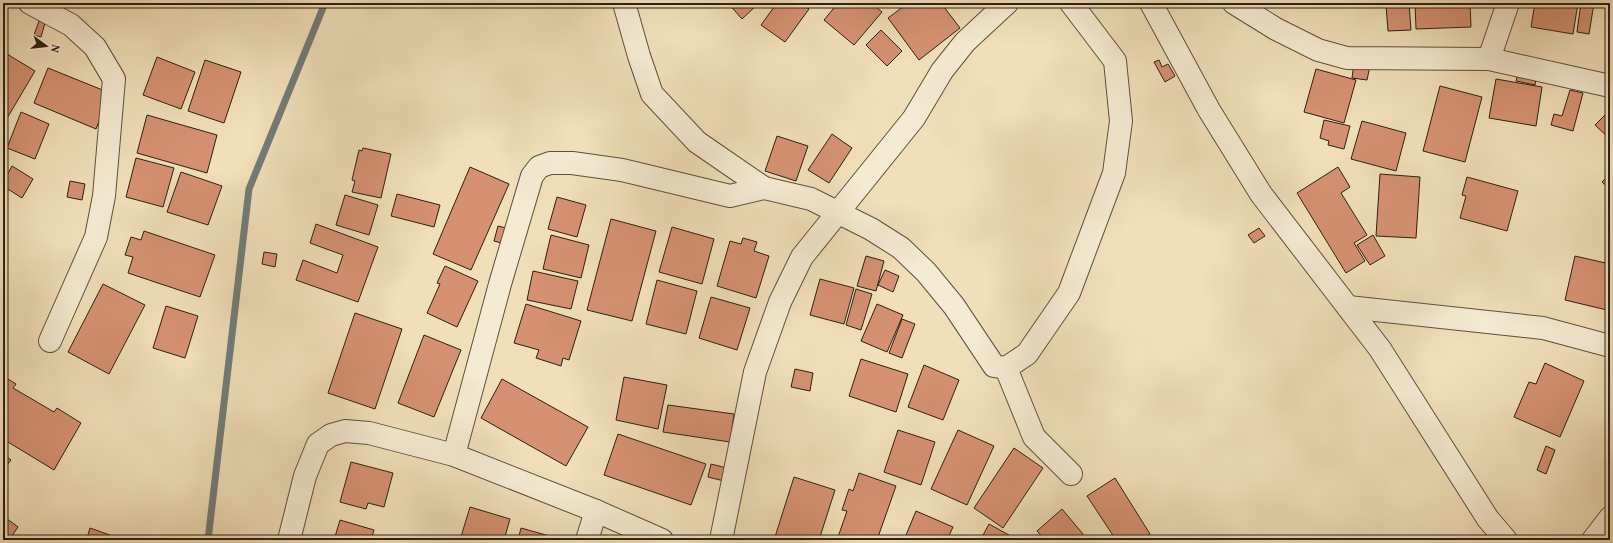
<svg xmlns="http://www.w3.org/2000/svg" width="1613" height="543" font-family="Vollkorn,serif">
<rect width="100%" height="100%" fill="#f0dfb9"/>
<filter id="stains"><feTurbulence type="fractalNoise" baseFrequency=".005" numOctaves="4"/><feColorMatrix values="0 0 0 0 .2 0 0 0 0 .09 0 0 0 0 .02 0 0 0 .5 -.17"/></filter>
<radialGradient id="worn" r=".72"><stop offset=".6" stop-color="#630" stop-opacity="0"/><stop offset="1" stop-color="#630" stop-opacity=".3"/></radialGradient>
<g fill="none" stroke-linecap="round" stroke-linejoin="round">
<path stroke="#727c78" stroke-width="7" d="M208,540l41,-351 76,-186"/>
</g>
<g fill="#d59172" stroke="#2c2013">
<path d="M728,3h31l-17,16z"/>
<path d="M777,3h24l8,6 -24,33 -24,-17z"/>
<path d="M838,3h33l11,9 -28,33 -30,-25z"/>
<path d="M908,3h33l19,25 -41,32 -31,-42z"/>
<path d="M1392,3h17l2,27 -23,1 -2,-26h6z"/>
<path d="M1415,3h55l1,24 -55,2z"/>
<path d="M1535,3h43l-5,31 -42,-7z"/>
<path d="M1581,3h13l-5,31 -12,-2z"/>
<path d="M39,21l6,2 -4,14 -7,-2z"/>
<path d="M881,30l21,21 -15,15 -21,-21z"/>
<path d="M7,54l28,17 -29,49 -3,-1v-59z"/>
<path d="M157,57l38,15 -14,37 -38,-14z"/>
<path d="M205,60l36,12 -17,51 -36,-12z"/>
<path d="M1159,60l3,7 6,-3 7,12 -10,6 -11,-20z"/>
<path d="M1354,63l16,3 -3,14 -15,-2z"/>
<path d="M48,68l62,25 -14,36 -62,-26z"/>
<path d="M1316,69l40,11 -12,43 -40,-11z"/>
<path d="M1519,70l18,4 -2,11 -19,-4z"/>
<path d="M1496,79l46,8 -6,39 -47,-8z"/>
<path d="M1440,86l42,11 -17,65 -42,-11z"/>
<path d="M1570,90l13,3 -10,38 -22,-6 3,-11 8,2z"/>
<path d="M1610,110v29l-15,-14z"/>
<path d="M21,112l28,12 -14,35 -28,-11z"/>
<path d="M147,115l70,20 -10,38 -70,-20z"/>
<path d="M1324,120l26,6 -6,23 -16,-4 1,-4 -9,-3z"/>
<path d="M1362,121l44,12 -10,38 -45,-12z"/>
<path d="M832,134l20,14 -23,35 -21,-13z"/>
<path d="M777,136l31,10 -12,35 -31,-10z"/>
<path d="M363,148l28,6 -10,44 -29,-6 3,-11 -3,-1 7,-30 3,1z"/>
<path d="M136,158l38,10 -11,39 -37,-10z"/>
<path d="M12,166l21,13 -11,19 -19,-12v-4z"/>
<path d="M470,167l39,17 -38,86 -38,-16z"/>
<path d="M1338,167l12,20 -9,6 26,42 -13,8 11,18 -19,12 -49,-80z"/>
<path d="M181,172l41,14 -14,39 -41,-13z"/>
<path d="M1380,174l40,3 -4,61 -40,-2z"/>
<path d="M1610,174v15l-8,-7z"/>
<path d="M1467,177l51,14 -11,40 -47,-13 6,-22 -4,-1z"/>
<path d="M70,181l15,3 -3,16 -15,-3z"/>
<path d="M397,194l43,11 -6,22 -43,-11z"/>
<path d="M345,195l33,10 -9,30 -33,-10z"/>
<path d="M557,197l29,8 -9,32 -29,-8z"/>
<path d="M611,219l45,12 -24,90 -45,-11z"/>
<path d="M316,224l62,23 -20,55 -62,-22 7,-20 34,13 6,-18 -33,-12z"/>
<path d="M498,226l12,3 -5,15 -11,-3z"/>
<path d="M672,227l42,12 -12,45 -43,-12z"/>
<path d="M1259,228l6,8 -11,7 -6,-8z"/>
<path d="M144,231l71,24 -15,42 -72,-24 5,-16 -8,-2 6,-18 10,3z"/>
<path d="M551,235l38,10 -8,33 -38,-9z"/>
<path d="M1373,235l12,21 -15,9 -13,-20z"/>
<path d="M743,238l14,4 -3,9 15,5 -13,42 -39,-12 13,-45 11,3z"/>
<path d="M264,252l13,2 -2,13 -13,-3z"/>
<path d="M866,256l18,5 -8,30 -19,-5z"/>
<path d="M1575,256l35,8v31l-3,15 -42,-10z"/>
<path d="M445,266l33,15 -21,46 -30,-14 13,-29 -3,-1z"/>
<path d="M885,270l14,6 -6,16 -15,-7z"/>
<path d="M533,271l45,10 -7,28 -44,-9z"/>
<path d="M820,279l34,9 -10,36 -34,-9z"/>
<path d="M657,280l40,11 -11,43 -40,-10z"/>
<path d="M103,284l42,21 -36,69 -41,-22z"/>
<path d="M856,289l16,5 -11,36 -15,-5z"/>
<path d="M711,297l39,11 -13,42 -38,-12z"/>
<path d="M526,304l55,17 -12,39 -6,-2 -2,8 -25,-8 3,-8 -25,-7z"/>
<path d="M877,304l26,11 -16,37 -26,-11z"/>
<path d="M166,306l32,10 -13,42 -32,-10z"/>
<path d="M355,313l47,16 -27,80 -47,-16z"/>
<path d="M902,319l13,5 -13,34 -13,-5z"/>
<path d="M424,335l37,15 -27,67 -36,-14z"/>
<path d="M861,359l47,15 -12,38 -47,-16z"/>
<path d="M1545,363l39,18 -24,56 -46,-20 15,-35 7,2z"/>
<path d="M924,365l35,15 -16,40 -35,-13z"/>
<path d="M795,369l18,4 -3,18 -19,-4z"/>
<path d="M3,376l13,8 -3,4 41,24 3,-4 24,15 -27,47 -51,-31z"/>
<path d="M624,377l43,8 -9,44 -42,-9z"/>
<path d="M502,379l86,48 -22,39 -85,-48z"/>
<path d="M668,405l66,9 -4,28 -67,-10z"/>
<path d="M898,430l37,12 -14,43 -37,-13z"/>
<path d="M958,430l36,16 -27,59 -36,-16z"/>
<path d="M618,434l88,30 -15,41 -87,-30z"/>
<path d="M1546,446l9,4 -9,24 -9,-4z"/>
<path d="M1014,448l29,20 -40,60 -29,-20z"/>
<path d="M3,454l8,6 -8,10z"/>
<path d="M351,462l42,11 -9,34 -16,-4 -2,6 -26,-7z"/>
<path d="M711,464l16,4 -3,13 -16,-4z"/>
<path d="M859,473l37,13 -19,54h-30l-9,-3 9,-26 -5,-1 7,-21 4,2z"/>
<path d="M794,477l41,13 -16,50h-45z"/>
<path d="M1115,478l35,56 -9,6h-25l-29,-44z"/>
<path d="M470,507l40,12 -6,21h-44z"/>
<path d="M1062,509l21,25 -3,3 3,3h-38l-8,-9z"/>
<path d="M916,511l37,16 -6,13h-43z"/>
<path d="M3,516l15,11 -9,13h-6z"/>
<path d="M340,520l34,10 -3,10h-37z"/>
<path d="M989,524l29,16h-31l-5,-3z"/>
<path d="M90,528l34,12h-42l1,-3 4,1z"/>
<path d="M521,528l32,9v3h-35z"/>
<path d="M1339,535l2,5h-17z"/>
</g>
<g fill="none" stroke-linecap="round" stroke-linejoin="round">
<defs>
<g id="minor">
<path d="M30,3l41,22 24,22 19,32 -10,117 -8,41 -46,104"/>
<path d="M624,3l15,53 13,38 45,48 67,46"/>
<path d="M1151,3l58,107 52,84 119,155 108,170 18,21"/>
<path d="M1234,3l42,26 42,21 29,8 142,1 121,27"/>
<path d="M1489,59l19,-56"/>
<path d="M1348,307l195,21 67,18"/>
<path d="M1006,368l28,69 37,37"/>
<path d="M454,455l46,-171 32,-108 7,-9 11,-4h22l50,7 108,26 34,-8 47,11 60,30 30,19 25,24 28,34 40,60 12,2 21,-14 42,-61 45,-120 7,-52 -6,-60 -44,-58"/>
<path d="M289,540l16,-64 13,-32 13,-9 14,-4 24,2 85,22 142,56 66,29"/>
<path d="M587,540l9,-29"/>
<path d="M721,540l34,-168 25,-70 22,-45 112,-139 28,-47 23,-29 42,-39"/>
<path d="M1593,540l17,-22"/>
</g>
</defs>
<use href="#minor" stroke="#5d503c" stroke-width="24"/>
<use href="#minor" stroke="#f5ead2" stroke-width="22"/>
</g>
<rect width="1613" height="543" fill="none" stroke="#f0dfb9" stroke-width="16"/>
<rect x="4" y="4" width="1605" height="535" fill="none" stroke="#2c2013" stroke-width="2"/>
<rect x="8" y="8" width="1597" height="527" fill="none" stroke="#2c2013"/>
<g transform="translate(46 46) rotate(105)" stroke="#f5ead2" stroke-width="3" paint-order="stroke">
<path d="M0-3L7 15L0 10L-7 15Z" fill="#2c2013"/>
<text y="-6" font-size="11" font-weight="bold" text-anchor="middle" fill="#2c2013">N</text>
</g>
<rect width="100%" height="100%" filter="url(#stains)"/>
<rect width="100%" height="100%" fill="url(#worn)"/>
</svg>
